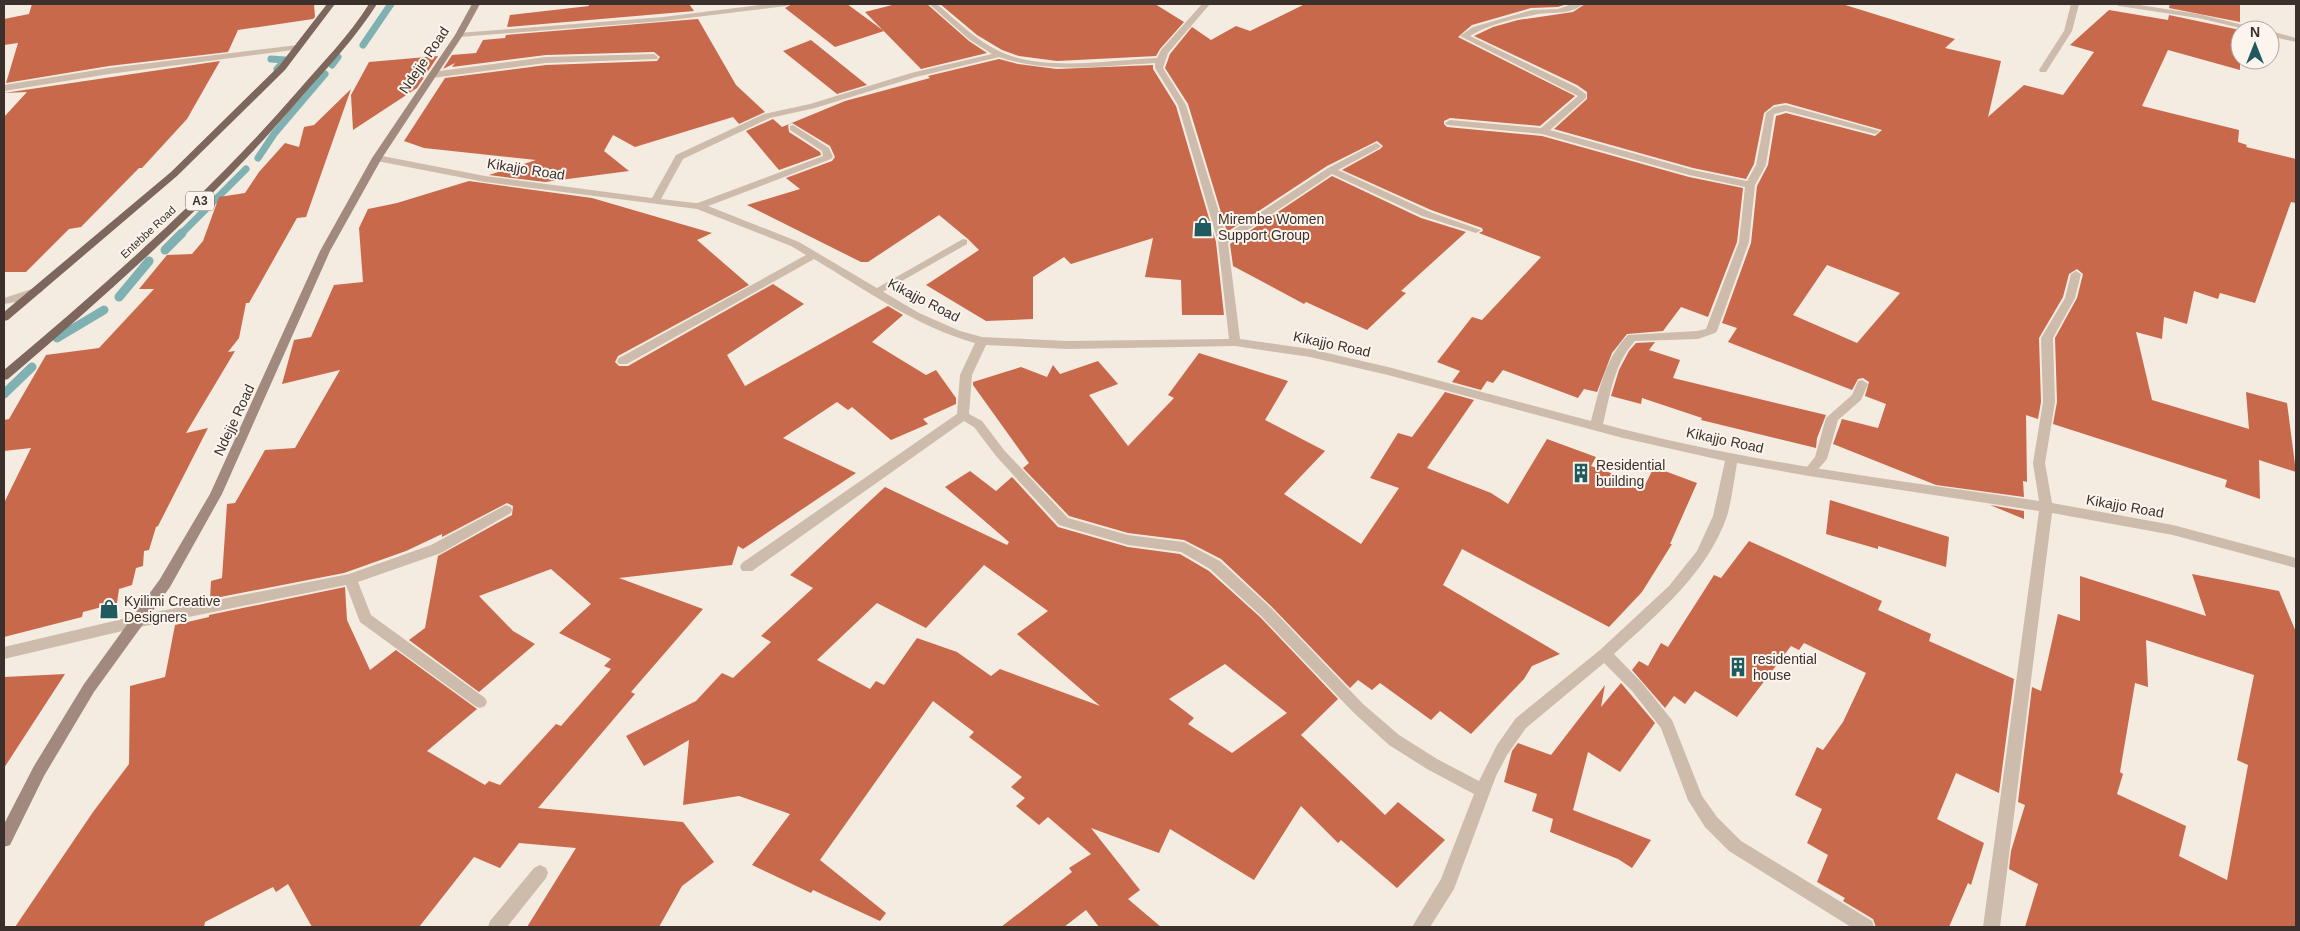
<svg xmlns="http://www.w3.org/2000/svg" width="2300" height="931" font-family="Arial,sans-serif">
<rect width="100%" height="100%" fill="#f4ebe1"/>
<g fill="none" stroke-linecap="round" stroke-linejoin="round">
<g stroke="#7fb0b2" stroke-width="7">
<path d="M363,45l28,-41"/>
<path d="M271,59l14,1 -8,9"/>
<path d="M332,65l6,-8"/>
<path d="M258,158l16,-24 51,-60"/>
<path d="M181,234l65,-65"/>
</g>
<g stroke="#7fb0b2" stroke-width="9">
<path d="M165,250l17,-17"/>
<path d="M119,297l30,-36"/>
<path d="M57,338l47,-28"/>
<path d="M4,394l28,-27"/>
</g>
</g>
<g fill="#c8694b" fill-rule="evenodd">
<path d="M32,4h282l1,13 -2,2 -75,11 -10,22 -119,14 -103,17 12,-40 -14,2v-26l25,-5z"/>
<path d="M588,4h101l5,7 -187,16 3,-12 79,-9z"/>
<path d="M792,4h55l37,27 -49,16 -50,-39z"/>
<path d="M896,4h31l42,37 18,12 -66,16 -56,-57z"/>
<path d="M940,4h215l29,18 -24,27 -4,7 -99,5 -38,-5 -17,-6 -25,-15z"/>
<path d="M1305,4h262l-9,3 -27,1 -59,17 -14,12 117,59 -35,30 -90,-8 -6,3v3l3,3 95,9 147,41 54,11 -6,54 -29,75 -27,-10 -18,24 -36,3 -15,19 -15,39 -13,-3 -6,9 -75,-28 -10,13 -6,-2 -6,9 -29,-8 8,-11 -23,-9 35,-45 10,3 59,-63 -62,-24 4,-2 -1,-3 -51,-18 -89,-40 38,-21 3,-3 -6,-5 -50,25 -100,66 -39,-128 -23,-36 5,-14 22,-27 19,13 25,-14 14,5z"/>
<path d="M1585,4h257l113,35 -10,9 56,13 -13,56 36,-32 39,10 31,-43 -24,-7 39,-35 59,10 1,-5 71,15v40l-72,-20 -26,56 97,24 -1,12 9,3 -1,2 50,12v44l-5,-1 -36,101 -35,-10 -2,6 -24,-8 -7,33 -23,-7 -2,22 -26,-7 16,68 97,29 -3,-37 41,11 9,69 -37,-12 1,39 -35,-12 2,-7 -174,-56 4,-22 -2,-64 22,-40 6,-24 -6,-5 -8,5 -6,23 -24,41 2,64 -3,17 -12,-4 1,67 -4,-1 1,16 -88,-12 -103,-41 9,-25 36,9 8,-24 -21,-8 4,-14 -6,-4 -5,1 -6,11 -124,-48 9,-14 -15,-5 29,-80 6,-57 11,-21 8,-49 10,-3 89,23 7,-6 -96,-27 -12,2 -10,8 -10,51 -8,15 -53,-11 -139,-39 33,-30v-7l-10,-7 -103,-49 19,-9 25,-7 55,-8zM1827,265l73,28 -43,50 -64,-28z"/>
<path d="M2170,4h70v18l-71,-14z"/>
<path d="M698,19l38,66 29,27 -26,12 -6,-7 -98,30 -22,-12 -9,16 25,20 -84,11 -56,-7 47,-15 -112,-12 -20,-7 41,-63 101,-13 111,-4 3,-4 -6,-5 -108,3 -94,12 3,-4 -12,6 9,-14 24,-2 7,-13 22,-2 1,-3z"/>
<path d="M811,40l56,45 -30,9 -54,-43z"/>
<path d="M438,56l-21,32 -64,42 -2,-35 18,-33z"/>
<path d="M999,59l19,5 39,5 96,-4v4l23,37 40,136 8,73h-42l-1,-35 -36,-3 8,-39 -82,26 -7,-7 -31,20v42l-47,2 -60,-36 53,-35 -11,-11 -29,-24 -71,47h-7l-114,-57 53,-16 -14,-11 46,-17 3,-4 -5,-11 -38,-23 -4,2 1,7 31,20 1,3 -42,15 -33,-39 27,-12 9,8 63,-26 85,-23 -2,-2z"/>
<path d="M220,61l-33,58 -45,49h-3l-58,59 -12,2 -43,43h-22v-155l23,-25 -23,1z"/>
<path d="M351,89l-45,128 -9,1 -48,85h-3l-7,35 -11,14 7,-1 -49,82 22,-5 -50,98 -2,1 -7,23 -5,1 -1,15 -7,2 -4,17 -13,4 -2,14 -34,9 -1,5 -78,20v-134l27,-55 -27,3v-31l5,-1 37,-64 53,-7 55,-59h-15l28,-34 25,-1 11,-13 16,-44 26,-4 14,-21 26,-29 14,4 5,-20 10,-2z"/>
<path d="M1332,176l89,42 45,14 -65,59 5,2 -39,37 -61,-28 -2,2 -71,-38 -3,-22z"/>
<path d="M469,181l123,17 120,35 -15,7 52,45 -131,71 -3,6 4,4h9l145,-82 31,20 -77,51 18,31 143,-80 15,9 -31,27 54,33 10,-5 20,28v6l-33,15 5,5 -37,16 -39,-33 -4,3 -11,-8 -54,36 73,35 -113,76 -5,-3 -6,19 -113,13 84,31 -72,83 4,2 -97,114 145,14 31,40 -32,24 -23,41h-132l49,-79 -57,-5 -19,25 -26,-11 -55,70h-107l-24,-43 -12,8 -3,-5 -68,35 -1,5h-189l78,-115 36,-48 1,-78 35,-9 10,-52 34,-8v-2l136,-28 2,33 23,50 26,-20 81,59 -50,42 58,34 4,-4 11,4 56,-61 5,2 50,-57 -7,-3 7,-7 -52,-26 32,-29 -40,-35 -72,27 34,35 22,13 -56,48 -70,-52 16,-12 13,-72 74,-41 1,-9 -6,-3 -65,34v-3l-36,17 -62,22 -134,26 1,-18 11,-3 5,-74 8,-1 30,-53 30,-2 45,-78 -58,14 12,-44 17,-3 23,-52 29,-3 -4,-54 9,-19 29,-6z"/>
<path d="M1655,342l-6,8 31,10 -7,18 153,37 -9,23 -1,10 -115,-28 1,-2 -60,-20 -1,6 -30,-8 8,-26 10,-19 7,-8z"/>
<path d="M1199,353l89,28 -23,39 60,31 -41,43 77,50 38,-56 -29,-10 28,-45 14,4 33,-45 29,8 -47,68 64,25 17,11 39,-65 49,18 -5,9 54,19 9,-18 43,16 -27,61h2l-30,48 -33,35 -147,-78 -19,36 117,69 -28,12 -8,13 -53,55 -31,-23 -9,9 -51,-37 -8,7 -14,-10 -8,8 -78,-81 -51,-48 -37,-19 -56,-7 -59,-17 -46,-48 6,-5 -56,-78v-3l48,-15 26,10 6,-12 7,9 38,-13 20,23 -29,11 39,51 46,-48 -6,-3z"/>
<path d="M970,471l26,20 16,-14 46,50 70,20 52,7 29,17 51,46 78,82 -37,36 84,80 13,-13 47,38 -48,48 -56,-48 -3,3 -37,-37 -47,74 -84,-51 -11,24 -68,-25 49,62 -12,9 33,28h-62l-13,-17 -22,17h-63l71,-55 -3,-4 22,-14 -43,-37 -9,8 -23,-19 9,-8 -14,-11 11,-10 -53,-40 5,-5 -41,-31 -113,159 66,53 -6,8 -67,-31 -2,3 -59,-28 38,-51 -51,-18 -56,9 6,-65 -45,26 -18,-30 70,-35 26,-28 11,5 38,-36 -10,-6 52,-48 -23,-13 95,-88 122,58 2,-3 -64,-55zM984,565l64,46 -31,23 83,72 -100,-37 -9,7 -34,-24 -40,-14 -33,47 -8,-4 -6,8 -53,-29 60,-57 49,25zM1225,664l62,49 -55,40 -44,-29 6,-6 -25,-19z"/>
<path d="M1830,500l119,37 -3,30 -68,-21v3l-52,-15z"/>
<path d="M1990,505l34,6v8z"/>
<path d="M1749,541l133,60 -4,9 53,24 -2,7 85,38 -15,114 -43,-20 -19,46 47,24 -13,42 -3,-2 -19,44h-73l-3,-8 -30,-18 2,-3 -28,-16 11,-27 -21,-12 15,-34 -27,-14 22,-48 6,3 20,-28 23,-49 -62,-30 -5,7 -8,-4 -54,71 -42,-26 -10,13 -11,-8 -9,12 -33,-38 7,-9 9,5 13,-23 7,4 46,-72 7,3z"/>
<path d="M2192,574l87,17 17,41v295h-271l13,-43 -29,-15 2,-18 14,-46 -7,-3 14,-115 9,4 17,-77 22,7v-45l126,40zM2146,640l108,35 -17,85 11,5 -21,115 -48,-24 7,-30 -69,-32 6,-20 -3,-2 15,-89 13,4z"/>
<path d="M65,674l-61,94v-91z"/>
<path d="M1621,683l34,40 -35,49 -32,-20 -15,58 78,30 -19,28 -14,-9 -68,-27 3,-13 -21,-8 5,-17 -33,-12 8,-31 6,-8 33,12 54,-70 -4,22z"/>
</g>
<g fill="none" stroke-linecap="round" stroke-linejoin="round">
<g fill="#cdbbac" fill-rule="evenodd">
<path d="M793,125l36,23 4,9 -2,2 -128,49h-8v-4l128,-48 -1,-5 -32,-21v-4z"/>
<path d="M963,239l4,1v4l-88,50h-8l-1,-2z"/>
<path d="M1862,380l6,4 -7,16 -23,20 -11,39 -14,16h-8l-2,-3 12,-15 11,-39 26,-23 6,-14z"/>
</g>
<g fill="#cdbbac" fill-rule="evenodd">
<path d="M769,4h21l-4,2 -123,15 -204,16 -4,-2 4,-2 204,-16z"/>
<path d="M929,4h8c20,17 40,37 64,48 43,20 110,8 156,6l4,-8 41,-46h8l-42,49 -5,15 23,37 40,130 102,-67 48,-25 5,3 -2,2 -41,22 92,42 51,18 -5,3 -54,-17 -90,-42 -104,69 12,96 70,10 78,18 203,54c8,-30 14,-63 37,-86l69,-4 9,-2 33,-87 6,-55 -56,-12 -147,-41 -95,-9 -2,-2 5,-3 91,8 37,-32 -118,-60 13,-9 59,-17 26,-1 14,-5h11c-13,12 -33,7 -49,11 -21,4 -46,10 -64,21l106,51 10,7v4l-36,32 143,40 54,11 9,-16 10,-52 8,-6 12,-2 94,26 -5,3 -89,-23 -12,3 -8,51 -11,20 -6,57 -32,89 -2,2 -17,6 -63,2c-21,22 -25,55 -32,83 142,38 290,56 436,77l-6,-38 10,-61 -2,-64 24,-40 6,-24 5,-3 5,3 -6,24 -22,40 2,64 -10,61 7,40 121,22 123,33v10l-123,-33 -121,-22 -52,414h-17l56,-416 -230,-35 -72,-13c-3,17 -5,36 -10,53 -20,58 -70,98 -113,138l28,29 30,37 30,76 15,21 24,24 131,80 2,6h-23l-122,-76 -24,-24 -17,-27 -27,-72 -29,-37 -28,-28 -78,65 -19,27 -11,21 -42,113 -24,38h-18l29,-48 33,-85 -47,-25 -38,-24 -36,-33 -92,-96 -51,-47 -29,-17 -53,-7 -69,-20 -63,-69 -22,-29 -10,-6 -212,150h-10l-2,-4 2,-4 215,-149 3,-39 15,-32c-58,-16 -109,-53 -161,-84l-187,105h-8l-2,-3 2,-3 187,-103 -15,-9 -94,-37 -212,-27 -108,-21 -5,-3 5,-3 108,21 167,22 24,-43 88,-41 46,-10 101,-31 81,-19 -22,-14zM999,57c50,17 105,9 156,6v5l23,37 40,137 11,97 -162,2 -85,-4 -22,-6 -41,-18 -120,-71 -96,-38 -42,-5 22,-40 87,-41 45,-10 101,-31zM986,345l81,4 168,-3 75,11 78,18 235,63 102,23 -12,55 -16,35 -28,35 -69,64 -84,68 -19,27 -18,36 -42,-22 -38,-24 -36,-31 -92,-96 -51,-47 -36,-19 -56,-7 -60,-17 -64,-68 -22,-29 -13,-7 3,-39z"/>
<path d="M2071,4h8l-7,27 -26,41h-6l-1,-2 25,-39z"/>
<path d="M2115,4h18l65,10 66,16h-15l-51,-12 -79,-12z"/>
<path d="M2270,31l26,7v4l-26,-6z"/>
<path d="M298,45h3v4l-192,25 -105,17v-6l105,-17z"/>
<path d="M654,54l4,3 -1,2 -111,4 -114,15 -4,-3 4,-3 114,-15z"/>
<path d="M38,287l4,1 1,2 -1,2 -26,10 -12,2v-6z"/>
<path d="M506,505l5,2 1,3 -1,3 -70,40 -83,29 13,33 114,83 2,4 -2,4 -5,2 -5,-2 -115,-84 -14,-37 -211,43 -131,31v-12l131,-31 214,-42 82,-29z"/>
<path d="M540,865l6,3 2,5 -2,5 -39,49h-19l2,-6 44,-53z"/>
</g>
<path fill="#a18a7d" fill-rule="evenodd" d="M472,4h8l-17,31 -81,123 -52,93 -108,243 -52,93 -76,105 -50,84 -34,69 -6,2v-23l30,-58 50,-82 76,-105 50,-85 110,-243 52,-93 83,-123z"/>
<g fill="#7d675c" fill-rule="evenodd">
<path d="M327,4h8l-50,66 -108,106 -169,144 -4,1v-9l167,-140 108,-106z"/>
<path d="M369,4h8c-21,33 -48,62 -74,91 -89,105 -191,195 -295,284l-4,1v-10c103,-87 205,-176 293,-278 25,-29 52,-56 72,-88z"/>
</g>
</g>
<defs>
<symbol id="shop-bare" viewBox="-9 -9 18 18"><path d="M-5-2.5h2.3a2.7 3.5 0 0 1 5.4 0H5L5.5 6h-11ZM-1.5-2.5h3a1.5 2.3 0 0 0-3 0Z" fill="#1f5a5e" stroke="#fbf5ee" stroke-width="2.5" paint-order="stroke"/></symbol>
<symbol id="building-bare" viewBox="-9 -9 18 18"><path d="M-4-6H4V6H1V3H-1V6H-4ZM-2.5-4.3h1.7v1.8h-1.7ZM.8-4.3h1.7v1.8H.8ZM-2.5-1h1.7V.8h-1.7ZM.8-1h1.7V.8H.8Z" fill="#1f5a5e" stroke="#fbf5ee" stroke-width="2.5" paint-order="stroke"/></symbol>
</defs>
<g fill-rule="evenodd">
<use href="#shop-bare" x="1189" y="213" width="28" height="28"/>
<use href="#building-bare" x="1567" y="459" width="28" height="28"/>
<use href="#shop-bare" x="95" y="595" width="28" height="28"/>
<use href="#building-bare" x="1724" y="653" width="28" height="28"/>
</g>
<g text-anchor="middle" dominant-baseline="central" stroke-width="4" stroke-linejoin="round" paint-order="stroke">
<g font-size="11" fill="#3b302b" stroke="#fbf5ee">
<text transform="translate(148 232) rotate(-43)">Entebbe Road</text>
</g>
<rect fill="#fbf5ee" stroke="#756b66" stroke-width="1" x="186" y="191.5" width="28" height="19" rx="4"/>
<g font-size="12" font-weight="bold" fill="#3b302b">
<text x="200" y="201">A3</text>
</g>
<g font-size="14" fill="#3b302b" stroke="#fbf5ee">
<text transform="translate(424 60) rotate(-56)">Ndejje Road</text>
<text transform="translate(526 169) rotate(9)">Kikajjo Road</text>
<text transform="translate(924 300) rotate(27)">Kikajjo Road</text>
<text transform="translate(1332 344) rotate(12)">Kikajjo Road</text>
<text transform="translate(234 420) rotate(-65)">Ndejje Road</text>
<text transform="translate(1725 440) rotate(12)">Kikajjo Road</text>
<text transform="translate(2125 506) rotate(10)">Kikajjo Road</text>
</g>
<g font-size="14" fill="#3b302b" stroke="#fbf5ee" text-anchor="start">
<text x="1218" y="219">Mirembe Women<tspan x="1218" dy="16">Support Group</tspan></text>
<text x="1596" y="465">Residential<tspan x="1596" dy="16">building</tspan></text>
<text x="124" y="601">Kyilimi Creative<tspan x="124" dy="16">Designers</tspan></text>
<text x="1753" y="659">residential<tspan x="1753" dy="16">house</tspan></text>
</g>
</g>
<rect width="2300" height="931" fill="none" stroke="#3b302b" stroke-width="10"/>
<g transform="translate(2255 45)"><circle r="24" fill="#fbf5ee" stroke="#aea6a0"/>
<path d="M0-4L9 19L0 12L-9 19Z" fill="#1f5a5e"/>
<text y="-8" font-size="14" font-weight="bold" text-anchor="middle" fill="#3b302b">N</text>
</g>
</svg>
